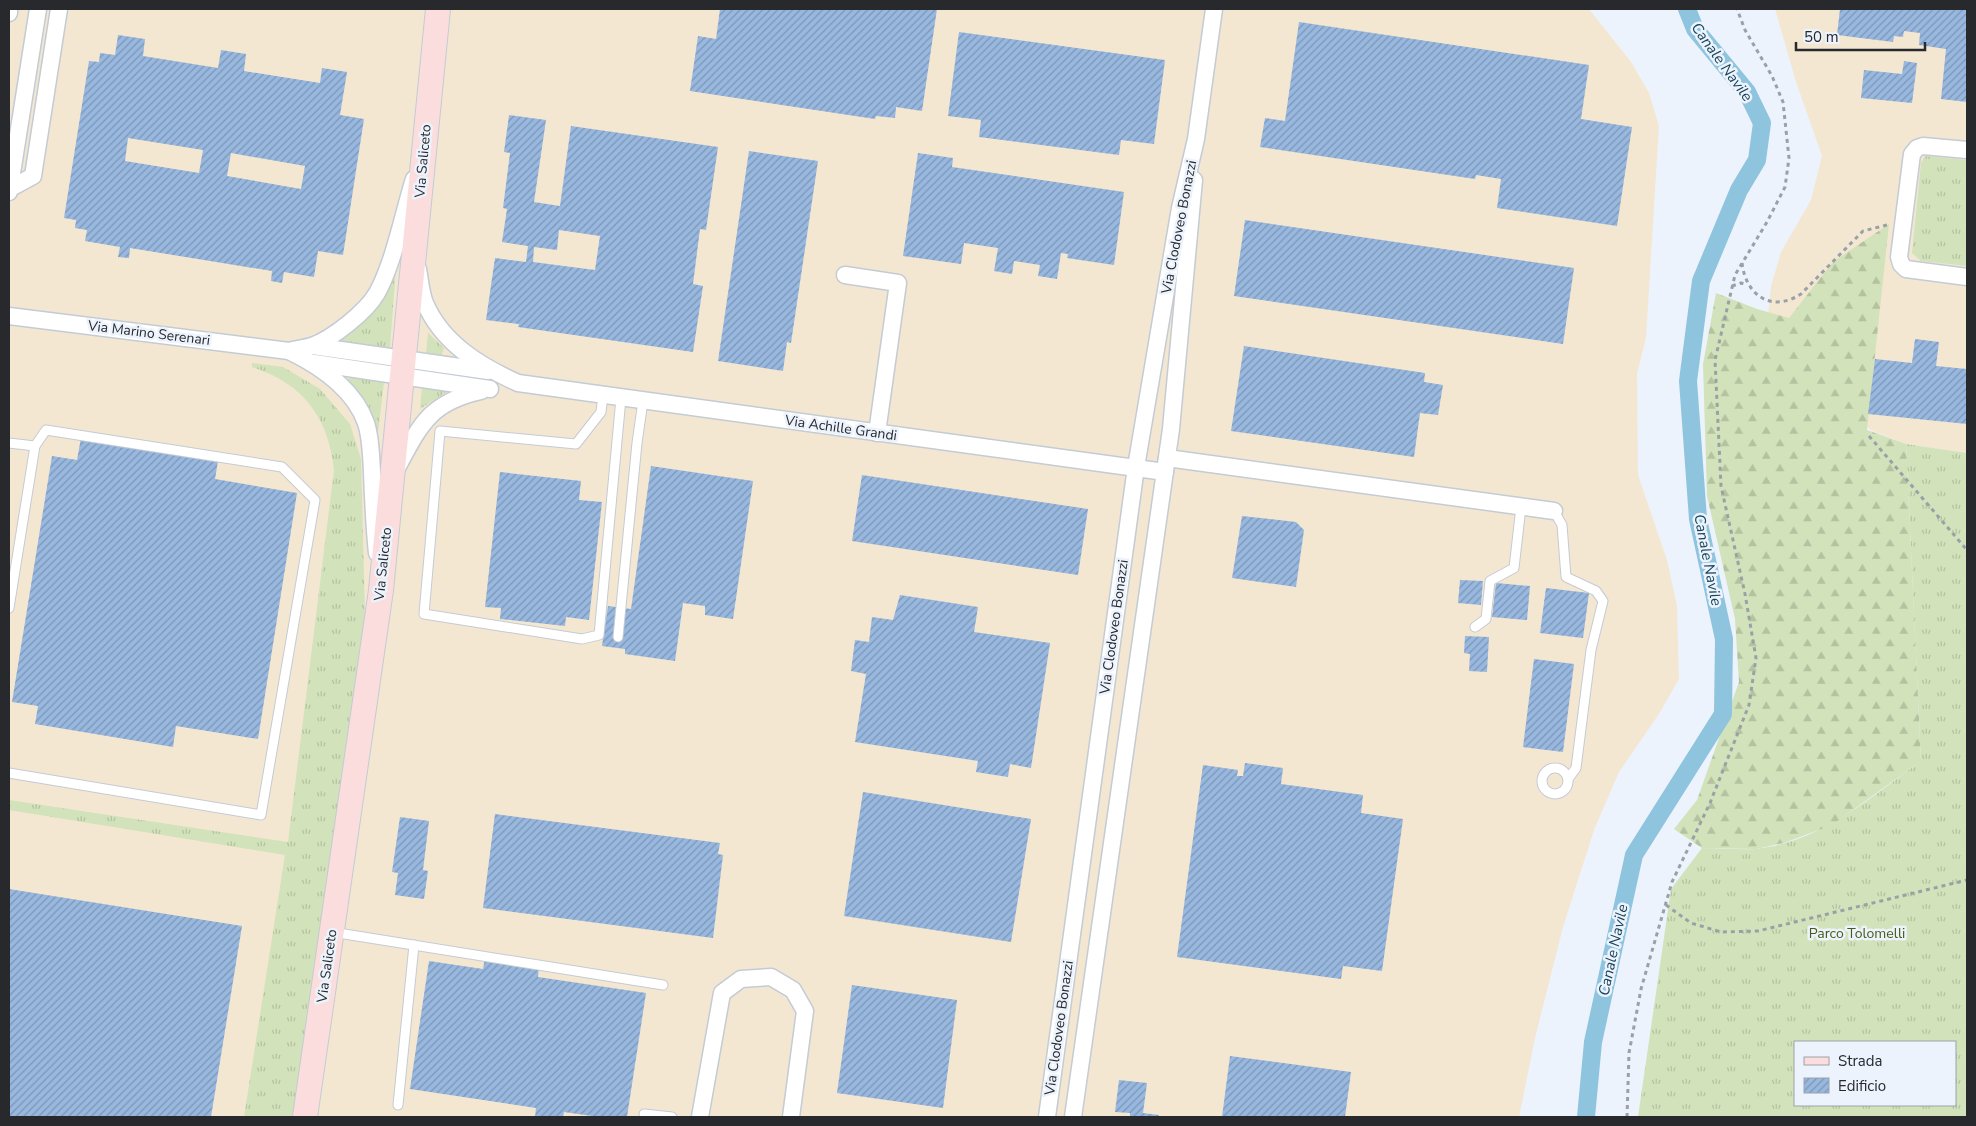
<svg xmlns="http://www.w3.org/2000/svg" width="1976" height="1126" font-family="'Nunito Sans',sans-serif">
<defs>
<pattern id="grass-tufts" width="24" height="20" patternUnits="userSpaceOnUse" patternTransform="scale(1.25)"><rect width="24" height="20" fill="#d2e2ba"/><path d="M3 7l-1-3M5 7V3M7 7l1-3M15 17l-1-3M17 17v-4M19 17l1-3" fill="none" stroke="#b4c2a0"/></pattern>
<pattern id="forest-firs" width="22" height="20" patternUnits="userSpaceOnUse" patternTransform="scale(1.25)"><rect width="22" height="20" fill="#d2e2ba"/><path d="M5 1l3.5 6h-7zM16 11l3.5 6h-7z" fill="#b4c2a0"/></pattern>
<pattern id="building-hatch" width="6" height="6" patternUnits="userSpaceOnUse" patternTransform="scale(1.25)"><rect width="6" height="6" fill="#98b8df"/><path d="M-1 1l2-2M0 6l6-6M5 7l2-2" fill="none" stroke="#7c96b5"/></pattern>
</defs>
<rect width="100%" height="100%" fill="#ecf3fc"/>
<g fill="#f3e7d2">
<path d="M9,9h1580l42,53 18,31 10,33 -13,212 -9,36 1,101 29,85 10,46 2,73 -20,35 -40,58 -25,58 -31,97 -28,111 -16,79h-1510z"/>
<path d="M1775,9h192v444l-61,-9 -34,-13 -42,-36 -67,-34 8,-75 10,-34 30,-52 11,-44 -26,-74z"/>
</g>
<g fill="url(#grass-tufts)" fill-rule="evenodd">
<path d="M1925,156l42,4v106l-46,-5 -9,-8 9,-90z"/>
<path d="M396,267l-6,81 -55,-7c36,-22 46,-34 61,-74z"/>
<path d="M428,333l16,15 -3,9 -15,-3z"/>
<path d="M252,363l31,4 37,22 30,35 11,35 4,157 -20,157 -51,344h-50l41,-262 -276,-45v-10l279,42 46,-372c-5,-52 -31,-87 -82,-103z"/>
<path d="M352,377l32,5 -6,51 -6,-16 -24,-33v-5z"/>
<path d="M422,387l26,4 -28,18z"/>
<path d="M1906,444l61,9v664h-329l33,-228 31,-41c18,0 37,2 54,1 65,-7 115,-52 165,-88zM1795,1042h160v63h-160z"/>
</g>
<path fill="url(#forest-firs)" d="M1889,224l-22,206 39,14 15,317 -89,64 -48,18 -28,6 -54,-1 -28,-19 23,-29 42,-118 -4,-63 -28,-123 -4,-132 13,-71 41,16 32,9 44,-56z"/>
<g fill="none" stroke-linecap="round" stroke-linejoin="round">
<path stroke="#8ec4de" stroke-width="18" d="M1586,1117l7,-75 41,-187 89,-141 1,-75 -26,-120 -10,-138 13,-100 38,-91 18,-30 5,-37 -15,-31 -52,-63 -8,-20"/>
</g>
<g fill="url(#building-hatch)" fill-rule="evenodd">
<path d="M720,9h217l-15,102 -26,-4 -1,11 -19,-2 -1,3 -185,-28 8,-55 18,3z"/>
<path d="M1840,9h127v93l-26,-3 5,-50 -27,-4 1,-12 -16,-2 -1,6 -9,-1 -1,6 -56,-7z"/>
<path d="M1299,22l290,43 -8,54 51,8 -15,99 -120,-18 4,-29 -25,-4 -1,4 -215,-32 5,-29 20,3z"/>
<path d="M959,32l206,28 -11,84 -33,-4 -2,15 -140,-18 2,-17 -33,-4z"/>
<path d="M118,35l27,4 -2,17 75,12 3,-18 25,4 -2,17 76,12 2,-15 25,4 -7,43 24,4 -21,136 -25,-4 -4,26 -30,-5 -2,11 -11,-2 1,-10 -142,-23 -1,10 -11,-1 2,-10 -35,-6 2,-11 -12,-2 1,-8 -12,-2 25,-157 10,1 1,-9 15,2zM128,138l75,12 -4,23 -74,-12zM231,153l74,13 -4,23 -74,-13z"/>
<path d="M1904,61l13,2 -5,40 -51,-5 3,-28 38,4z"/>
<path d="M509,115l37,5 -12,82 26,4 11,-80 147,21 -12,83 -6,-1 -7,55 10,2 -10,66 -175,-25 1,-3 -33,-4 9,-62 31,4 2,-16 -26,-4 5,-33 -4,-1 7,-55 -6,-1zM559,230l41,6 -5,34 -62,-8 1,-15 23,3z"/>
<path d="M749,151l69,10 -27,182 -4,-1 -4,29 -65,-10z"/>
<path d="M918,153l35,5 -1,9 172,25 -10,73 -47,-7 1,-4 -7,-1 -4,26 -19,-3 2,-11 -26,-4 -2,13 -18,-3 4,-23 -34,-5 -3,21 -58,-8z"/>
<path d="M1245,220l329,48 -11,76 -329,-48z"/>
<path d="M1915,339l24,3 -3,24 31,3v55l-99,-10 7,-55 37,4z"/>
<path d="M1244,346l181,27 -1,9 19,3 -5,30 -18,-2 -6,44 -183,-26z"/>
<path d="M81,438l137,23 -3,18 82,14 -39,246 -82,-13 -3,21 -138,-23 3,-18 -26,-4 40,-246 25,4z"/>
<path d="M651,466l102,15 -20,138 -28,-4v-9l-22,-3 -8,58 -50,-7v-5l-23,-3 6,-40 23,3z"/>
<path d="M500,472l81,9 -2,19 23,2 -13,118 -23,-3 -1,9 -65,-7 1,-11 -16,-1z"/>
<path d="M862,475l226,34 -10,66 -226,-34z"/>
<path d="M1242,516l54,6 8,8 -8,57 -64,-9z"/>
<path d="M1460,580l23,1 -2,24 -23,-2z"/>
<path d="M1496,583l34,3 -3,34 -35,-3z"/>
<path d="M1546,588l43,5 -6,45 -43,-5z"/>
<path d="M900,595l78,12 -4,25 76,11 -19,125 -21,-4 -2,13 -32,-5 2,-11 -123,-19 11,-68 -15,-3 4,-31 14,2 3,-25 21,3z"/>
<path d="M1465,636l24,1 -2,35 -18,-1 1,-17 -6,-1z"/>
<path d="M1534,659l40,5 -11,88 -40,-5z"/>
<path d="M1245,763l38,5 -2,16 82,11 -2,18 42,6 -21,152 -39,-5 -2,13 -164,-22 26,-192 35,5 -1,6h6z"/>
<path d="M863,792l168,27 -20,123 -167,-26z"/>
<path d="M495,814l225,29 -2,11 5,1 -10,83 -230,-30z"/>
<path d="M400,817l29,4 -6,49 5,1 -4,28 -29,-4 3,-22 -6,-1z"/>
<path d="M9,889l233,37 -31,191h-202z"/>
<path d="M485,958l54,8 -1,11 108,16 -19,124h-28l-35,-5 -1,5h-28l1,-9 -126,-19 19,-128 54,8z"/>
<path d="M852,985l105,15 -14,108 -106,-15z"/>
<path d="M1230,1056l121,16 -6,45h-123z"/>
<path d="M1119,1080l28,3 -4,30 16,2v2h-29v-4l-15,-1z"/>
</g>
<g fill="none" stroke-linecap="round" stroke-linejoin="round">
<defs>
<g id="service">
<path d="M603,395l-2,17 -25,32 -136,-13 -16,183 158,25 17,-4 22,-237"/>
<path d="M9,443l26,3 -26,162"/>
<path d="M1554,511l8,14 4,52 30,14 7,10 -12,49 -15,118 -8,11"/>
<path d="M1475,627l11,-8 4,-38 24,-13 7,-61"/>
<path d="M618,637l19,-194 6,-42"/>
<circle cx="1555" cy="781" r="13"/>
<path d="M9,773l252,42 54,-315 -33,-33 -236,-37 -11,16"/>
<path d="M332,932l331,53"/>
<path d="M398,1105l16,-160"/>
<path d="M644,1114l28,3"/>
</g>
<g id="minor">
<path d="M9,13v-4"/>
<path d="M1967,150l-44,-4 -6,2 -5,6 -13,103 2,7 5,5 61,8"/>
<path d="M9,189l24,-13 26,-167"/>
<path d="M9,192l29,-183"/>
<path d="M418,269c2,11 3,24 7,34 17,40 55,63 93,80l647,89"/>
<path d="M845,275l53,8 -21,150"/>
<path d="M9,316l280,35c8,-2 16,-3 23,-5 21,-8 54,-34 65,-53 17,-31 26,-79 37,-114"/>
<path d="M313,346l175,25"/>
<path d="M289,351c31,15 65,38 77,72 5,15 5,33 6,49 1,27 2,54 5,81"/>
<path d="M314,363l176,26"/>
<path d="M1167,458l387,53"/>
<path d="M397,468c23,-43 33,-66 84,-77"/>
<path d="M700,1117l22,-124 19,-14 30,-2 22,13 12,21 -14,106"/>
<path d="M1047,1117l89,-650 44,-259 16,-69 18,-130"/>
<path d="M1073,1117l98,-688 23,-249"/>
</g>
<path id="secondary" d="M305,1117l76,-527 57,-581"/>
</defs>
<use href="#service" stroke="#c4cbd4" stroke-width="11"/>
<use href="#minor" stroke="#c4cbd4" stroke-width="19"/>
<use href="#secondary" stroke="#c4cbd4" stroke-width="26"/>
<g stroke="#9ba0a7" stroke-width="3" stroke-dasharray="4 4" stroke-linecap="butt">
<path d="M1742,263c4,33 30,50 59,31l62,-63 24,-6"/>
<path d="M1732,286l9,-3 6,2"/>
<path d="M1869,436l98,114"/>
<path d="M1666,905l25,18 30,9 37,-1 209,-51"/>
<path d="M1627,1117l2,-64 12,-64 31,-107 38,-79 39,-98 7,-47 -11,-64 -24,-108 -6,-126 20,-85 32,-53 18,-35 4,-29 -6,-56 -11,-26 -27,-46 -8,-21"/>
</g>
<use href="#service" stroke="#fff" stroke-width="9"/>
<use href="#minor" stroke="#fff" stroke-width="16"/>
<use href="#secondary" stroke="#fbdddd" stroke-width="24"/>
</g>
<g text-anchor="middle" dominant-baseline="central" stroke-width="5" stroke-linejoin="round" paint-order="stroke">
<g font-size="14" fill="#27292d" stroke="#ecf3fc">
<text transform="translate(423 161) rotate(-85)">Via Saliceto</text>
<text transform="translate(1179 227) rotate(-79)">Via Clodoveo Bonazzi</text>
<text transform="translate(149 333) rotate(7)">Via Marino Serenari</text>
<text transform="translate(841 428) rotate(8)">Via Achille Grandi</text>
<text transform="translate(383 564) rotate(-84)">Via Saliceto</text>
<text transform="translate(1114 627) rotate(-82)">Via Clodoveo Bonazzi</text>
<text transform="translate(327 966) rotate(-82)">Via Saliceto</text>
<text transform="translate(1059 1028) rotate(-82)">Via Clodoveo Bonazzi</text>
</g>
<g font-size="14" fill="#475b16" stroke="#ecf3fc">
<text x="1857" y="933">Parco Tolomelli</text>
</g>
<g font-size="15" font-style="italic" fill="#174457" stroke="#ecf3fc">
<text transform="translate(1722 62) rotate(54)">Canale Navile</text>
<text transform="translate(1708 560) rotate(79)">Canale Navile</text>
<text transform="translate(1613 950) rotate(-78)">Canale Navile</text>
</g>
</g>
<rect width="1976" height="1126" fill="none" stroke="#27292d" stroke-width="20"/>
<rect x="1794" y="1041" width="162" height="65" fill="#ecf3fc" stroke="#9da2a9"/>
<rect x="1804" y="1057" width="25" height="8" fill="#fbdddd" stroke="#9da2a9"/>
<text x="1838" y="1066" font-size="15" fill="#27292d">Strada</text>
<rect x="1804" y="1078" width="25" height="15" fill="url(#building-hatch)" stroke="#9da2a9"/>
<text x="1838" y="1091" font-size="15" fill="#27292d">Edificio</text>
<path d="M1796 42v8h129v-8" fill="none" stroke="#27292d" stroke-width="2.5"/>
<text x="1804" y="42" font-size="15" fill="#27292d" stroke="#ecf3fc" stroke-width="4" paint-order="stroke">50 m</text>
</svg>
